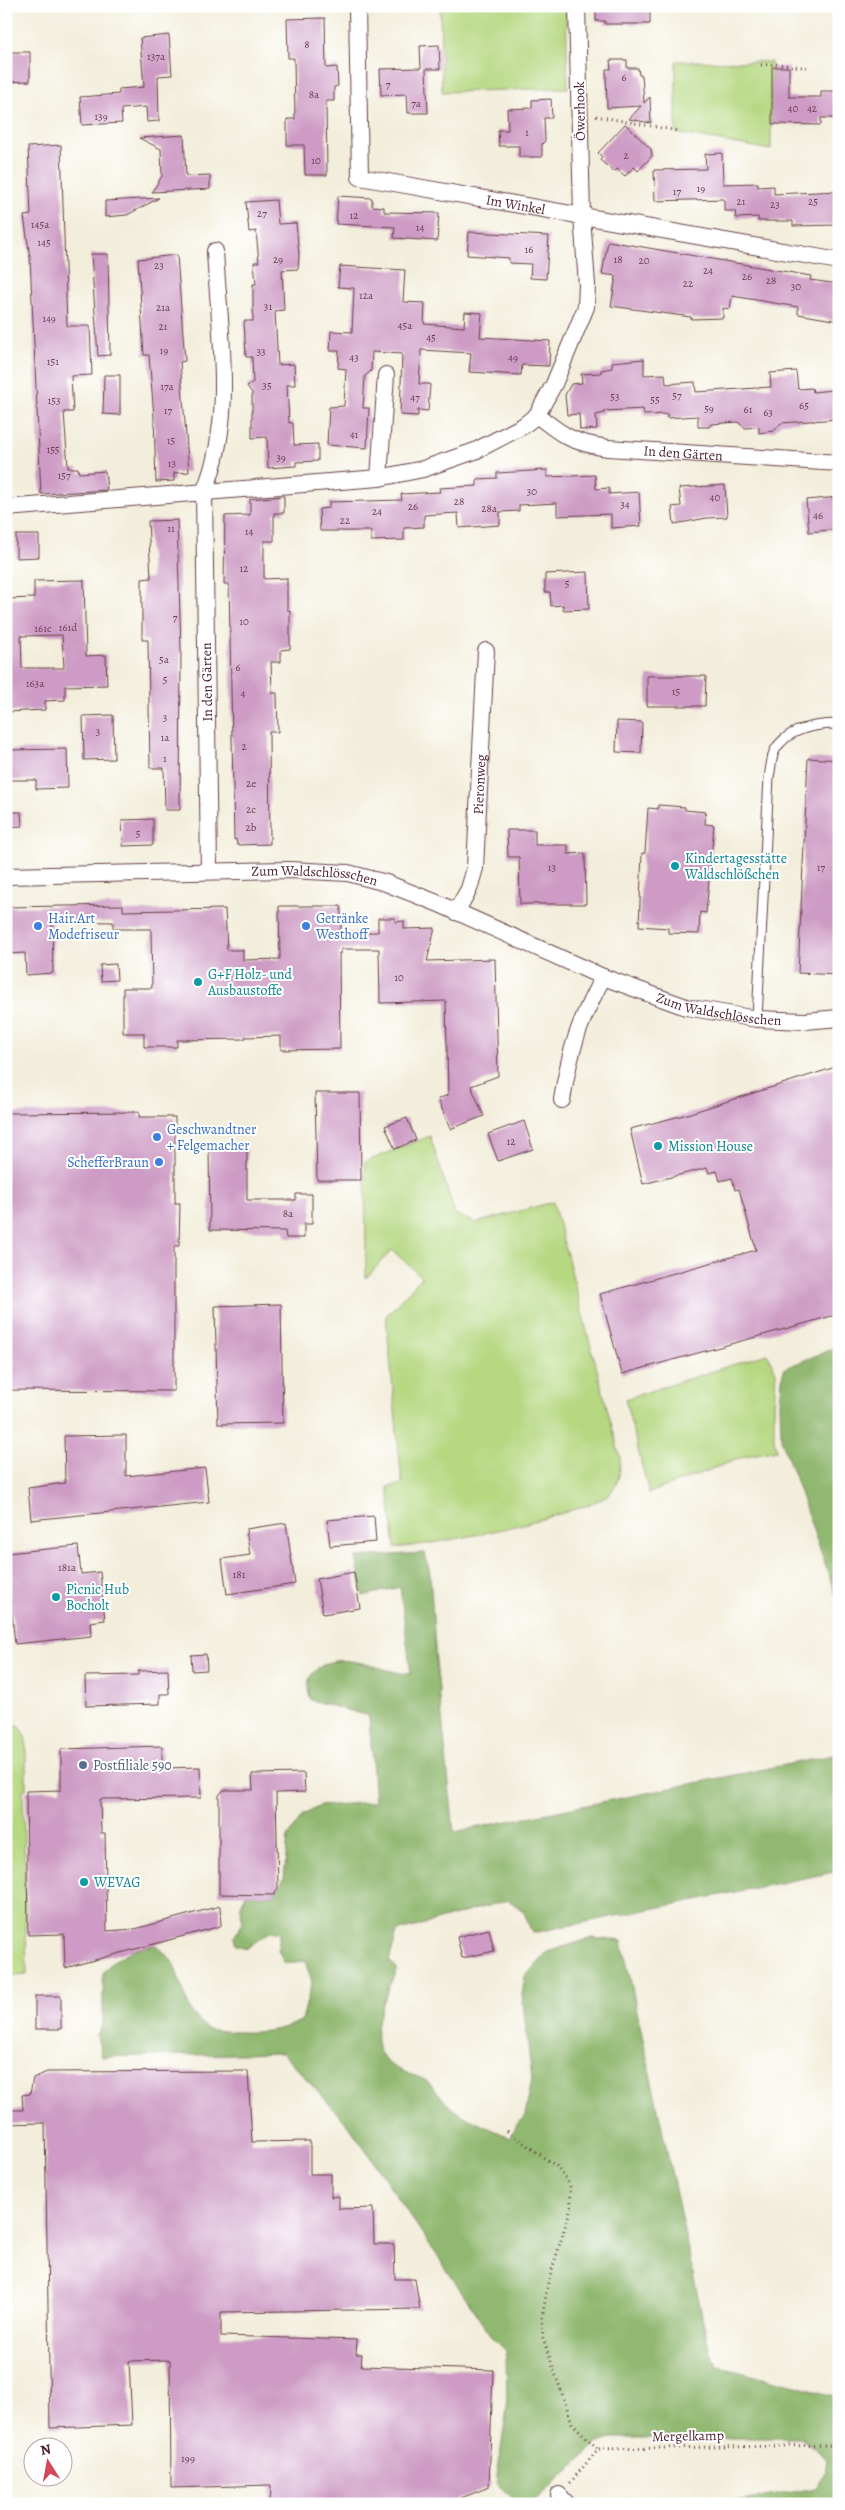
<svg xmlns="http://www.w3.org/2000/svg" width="845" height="2510" font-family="Alegreya,serif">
<rect width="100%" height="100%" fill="#fff"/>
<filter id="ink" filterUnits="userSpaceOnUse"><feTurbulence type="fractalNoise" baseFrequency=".02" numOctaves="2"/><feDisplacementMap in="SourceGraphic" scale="10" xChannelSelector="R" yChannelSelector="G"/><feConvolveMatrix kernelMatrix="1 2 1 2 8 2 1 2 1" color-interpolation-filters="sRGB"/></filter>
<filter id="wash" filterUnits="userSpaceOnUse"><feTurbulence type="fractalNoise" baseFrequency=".0096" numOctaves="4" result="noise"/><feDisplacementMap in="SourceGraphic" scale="20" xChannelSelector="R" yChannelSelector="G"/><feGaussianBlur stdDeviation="1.12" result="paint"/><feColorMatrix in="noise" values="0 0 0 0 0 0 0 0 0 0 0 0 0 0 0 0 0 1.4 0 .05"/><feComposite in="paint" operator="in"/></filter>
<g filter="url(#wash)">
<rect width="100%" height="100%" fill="#f3eedb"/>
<g fill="#b5d881" stroke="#807c56">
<path d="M440,6h126l2,82 -126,4z"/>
<path d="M676,61l95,1v88l-95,-17z"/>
<path d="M430,1136l25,78 21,9 77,-21 67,255c0,14 0,27 -12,38 -11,9 -28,12 -42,17 -56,17 -113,29 -171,36l-7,-61 14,-3 -16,-168 36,-39 -30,-27 -26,28 -1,-116z"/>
<path d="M767,1354l9,18 -2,34v34l3,10 -31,6 -97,37 -24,-94z"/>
<path d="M6,1720l15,8 5,8v53l-3,1 4,185 -21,1z"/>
</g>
<g fill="#90b86f" stroke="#6d6c4d">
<path d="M839,1346v258l-58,-166 -1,-35 3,-34z"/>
<path d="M425,1553l5,21 6,87 18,171 385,-78v117l-307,62 -9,-23 -15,-10 -111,32 -8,29 8,7c-9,23 -32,68 -13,91 10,12 27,14 40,21 13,8 21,24 33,32 16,10 35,17 52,25l16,-22 7,-36 -10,-84 3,-18 22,-25 45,-14 30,3 88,412 10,14 119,30v107h-114l91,-16 9,-17 2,-13 -26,-20h-189l-15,6 -66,60h-12l-23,-21 11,-75 -1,-57 -12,-12 -145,-213 -66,-73 -181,4 -5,-22 6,-11v-52c15,-17 31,-24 53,-27l16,15 19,51 15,18c31,4 69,7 96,-9l10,-38 -7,-21 -21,2 -6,-14 2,-17h-11l-22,16 -11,-3 -2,-8 9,-14 -3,-16 6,-13 28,2 10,-18 4,-41 15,-22 17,-9 55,-4 -6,-86 -58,-16c-4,-10 -5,-21 4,-29 25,-25 65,2 96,3l-11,-87 -37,9 -7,-39z"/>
</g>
<g id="blocks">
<g fill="#cd9bc5" fill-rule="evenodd">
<path d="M596,6h54v18h-45v-3h-9z"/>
<path d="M325,18l1,50 11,-1 1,19 -4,1v14h-8l1,74h-22l-1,-30h-17v-26h8l-1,-61h-6l-1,-39z"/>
<path d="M169,35l3,40 -14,1 1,45 -12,1 -1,-15 -25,2 1,14 -40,2 -2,-28 39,-3v-5l25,-2 -4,-49z"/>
<path d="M439,45l1,24h-14l2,44h-20l-1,-19 -26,1 -1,-26 41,-1 -1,-22z"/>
<path d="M8,52h22v29l-24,1z"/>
<path d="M610,60h17v8h11l1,7h3l2,28 6,-6 1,26 -22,-4 12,-13 -34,2 -1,-39h5z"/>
<path d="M772,67h17v30h32v-6h18v27h-18v7l-49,-1z"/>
<path d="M551,99l1,19h-8l1,23 -3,3v13h-23v-11h-20l-1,-16h10l-1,-21 25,-1v-8z"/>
<path d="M625,124l26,25 1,7 -14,15 -4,-4 -9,9 -8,-7 -3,3 -14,-12 2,-3 -4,-4z"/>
<path d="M184,135l2,41 24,-1v14l-58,3 10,-16 -1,-27 -22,-11z"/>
<path d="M61,145l6,181h23l2,49 -21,1 2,36h-9l4,56h10l1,5 26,-2 2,19 -66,4 -11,-236 -6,-42 7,-1 -3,-68z"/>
<path d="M722,153l1,31 35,-1v4l16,-1v8l65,-3v34l-46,1v-5h-35v-4l-22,1 -1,-7h-11v-12l-69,2 -1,-31 52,-1 -1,-15z"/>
<path d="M338,196l34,2v8l12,1v5l55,1 -2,28 -43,-3 1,-11 -59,-3z"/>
<path d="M159,198l-32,17 -22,2v-16z"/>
<path d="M276,200l2,24 18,-1 3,33 -1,13 -16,1 2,40 -9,1 3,54 16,-1 1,21h-8l2,38h4l1,22 24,-1v17l-22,1v4l-28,2 -1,-31 -15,1v-45l-5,-7 6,-4 -1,-25h-6l-2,-36h9v-37h3l-2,-22h5l-3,-31 -7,1 -3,-30z"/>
<path d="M469,232l80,4 -3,43 -16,-1 1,-14 -22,-1v-5l-42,-3z"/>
<path d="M608,241l203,35 -1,4 29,4v37l-41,-7v-7l-66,-11 -2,13 -7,-1v10l-32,1v-2l-80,-11 5,-30 -14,-2z"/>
<path d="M91,254h17l2,101 -12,1z"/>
<path d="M177,255l8,106 -5,1 9,110 -15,1v8l-18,1 -2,-65 -5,-62h-5l-6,-96z"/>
<path d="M340,266l65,4 -2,32 22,1 -1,21 40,3 1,-15 17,1 -2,24 70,4 -1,25 -27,-1 -1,10 -52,-3 2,-19 -50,-3 -2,34h11l-2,27 -10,-1v6l-18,-1 2,-61 -30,-2 -1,19 -6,5 -2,32h6l-2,40 -40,-3 2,-38 15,-1 2,-37 -8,-1 1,-17h-9l1,-20 21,1 2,-44 -16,-1z"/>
<path d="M644,359v16l21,-1 1,10 29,-2 1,10 75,-5 -1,-14 26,-2 2,18 14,-1 1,4 19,-2v4h7v25l-58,4 -7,8 -15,2v-6l-14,1 -7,-6 -27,2 -2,3h-11v-11l-31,2v-4l-23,1 -1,-6 -39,2v2l-8,2 1,14 -17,1 -1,-16 -12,1 -2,-20 6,-11 11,-1 -1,-9 20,-1v-3l11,-2v-6z"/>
<path d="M104,375h16v40l-17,-1z"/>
<path d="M547,470v7l48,-2 1,14 13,-1v6l30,-2 2,34 -30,2v-14l-54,2v-13l-38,2v6l-19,1v13l-41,3 -1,-15 -34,2v12l-20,1v12l-33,1v-10h-51l-1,-22 10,-1v-6l73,-2 -1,-6 39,-2 -1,-4 38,-2v-7l20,-1v-5z"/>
<path d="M725,485l2,32 -20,1 -33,6 -2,-17 9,-1 -2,-18z"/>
<path d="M284,496v17h-10v28h-10v38l23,-1v32h3v39l-9,1v12h-10l1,31h5l1,39h-9l1,112 -33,1 -1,-6 -2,1 -5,-256h-5l1,-68 25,-1v-16z"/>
<path d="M839,497v32l-30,3 -3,-32z"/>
<path d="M177,520l4,129 -1,161h-15l-1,-42h-14l-2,-128h-6v-61l9,-1 -3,-57z"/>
<path d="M16,535h23v22l-23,1z"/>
<path d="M588,572l1,37 -26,1v-5l-12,1 -1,-14h-5v-18z"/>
<path d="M84,580l2,76 20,-1 1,30 -42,1v14l-20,1v9l-39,2v-113l28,-1v-17zM62,635l2,33h-42l-1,-32z"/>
<path d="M647,676h59l-1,30h-58z"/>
<path d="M113,715l1,44 -30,1 -1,-44z"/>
<path d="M617,721l25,1 -1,31 -25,-1z"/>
<path d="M67,749l1,39 -32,1v-9h-30v-30z"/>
<path d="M808,758l31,2v215l-41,-2z"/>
<path d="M658,805l27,2v3l21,2 -1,12 9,1 -8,88 -6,-1 -1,22 -31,-1v-5l-29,-2 3,-73h3l3,-45 10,1z"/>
<path d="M6,812h15l1,14 -16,1z"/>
<path d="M153,819v26l-30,1 -1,-26z"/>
<path d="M507,830h28v15h33v9l17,-1 1,51h-66l-1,-47h-11z"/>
<path d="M123,905v6l102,-2 2,41h16v10l37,-1 -1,-53h62v27l37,-1v-14h17v4l9,-1v8l31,-1 -8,33 68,-2 3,117 -27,10 13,30 -34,13 -12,-30 10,-4 -2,-94 -66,2 -1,-54h-38v4h-2l1,96 -59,1v-14l-36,1v2l-68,1v7h-33v-14h-21v-45h29l-1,-59h-38v-7l-61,-1 1,52 -27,2 -1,-22 -19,1v-47z"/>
<path d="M116,964l1,16 -16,1 -1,-16z"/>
<path d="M839,1066v248l-217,60 -22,-80 156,-44 -17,-61 -4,1 -3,-12 -12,3 -3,-10 -8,2 -2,-5 -64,16 -13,-55 54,-14z"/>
<path d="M315,1093h45l1,87h-44z"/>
<path d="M139,1112v5h36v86h5l-1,43h-5v145l-168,-1v-277z"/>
<path d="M407,1118l9,22 -21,9 -10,-23z"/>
<path d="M524,1121l9,28 -35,12 -10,-27z"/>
<path d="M209,1148h38v52h49v-6h16v30h-8v14h-18l-1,-7 -75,-1z"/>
<path d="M281,1304l2,119 -65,1 -3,-118z"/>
<path d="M126,1435v41l79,-8 4,34 -178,18 -3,-32 37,-5 -1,-47z"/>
<path d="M374,1516l2,26 -46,4 -3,-26z"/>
<path d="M286,1523l9,61 -68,10 -5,-35 28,-4 -4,-26z"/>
<path d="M78,1546l3,28 19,-2 5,48 -15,2 1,14 -76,8 -9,-91z"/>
<path d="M354,1572l6,36 -37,6 -6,-35z"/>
<path d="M206,1654l1,16 -15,1 -1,-16z"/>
<path d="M168,1670l1,24h-9v10l-74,2 -1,-30 53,-1v-4z"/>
<path d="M162,1746v22l38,-1 1,31 -101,1 1,34h4l2,98 28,-2 85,-23 1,20 -156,42 -1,-34 -36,1 -2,-144 35,-1v-41z"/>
<path d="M304,1773l1,19 -29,1 2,95 -4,7 -55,-1v-99l5,-5h29l-1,-16z"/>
<path d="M489,1929l5,22 -32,7 -5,-21z"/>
<rect x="35" y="1996" width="26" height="33"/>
<path d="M248,2071l4,71 58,-1v33h21v23l8,-1v13l34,-1 1,36h20l1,35h20l5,30 -199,3v24l136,4 -1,14h6l-1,12 132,4 -4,117 -43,17h-176l1,-19 -100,3 -1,-128 -41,1 3,64 -82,3 -5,-305 -39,1v-14h17l-1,-15 8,-1 3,-16 14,-6z"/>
</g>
</g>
</g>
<g filter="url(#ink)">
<use href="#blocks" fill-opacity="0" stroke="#633e45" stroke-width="1"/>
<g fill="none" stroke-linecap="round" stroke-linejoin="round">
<defs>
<path id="lane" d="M757,1019l12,-242c2,-8 2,-20 6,-27 13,-22 40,-26 64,-26"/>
<g id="street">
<path id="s1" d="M357,6l3,171 479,84"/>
<path id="s2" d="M537,415c27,22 37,28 71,33l231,15"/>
<path d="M379,478l7,-103"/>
<path d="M6,508l373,-30 44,-9 52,-18 48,-25 14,-11 17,-31 32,-77 1,-22 -5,-69 -5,-210"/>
<path d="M209,871l-5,-379c32,-75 15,-162 11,-241"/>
<path id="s3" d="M6,876l283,-6 59,3 38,10 51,20 166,74 83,30 71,12 48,2 34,-3"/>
<path id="s4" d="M456,912l13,-23 6,-21 11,-217"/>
<path d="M562,1100c8,-51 17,-78 41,-123"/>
<path d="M559,2495l8,9"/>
</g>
</defs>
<use href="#lane" stroke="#633e45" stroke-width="11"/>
<use href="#street" stroke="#633e45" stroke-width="18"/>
<g stroke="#633e45" stroke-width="3" stroke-dasharray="1 4" stroke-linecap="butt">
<path d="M761,65l16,-1 33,4"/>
<path d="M596,116l82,15"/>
<path d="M507,2131l49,35 14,19 1,22 -23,76 -6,36 1,19 29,85 26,26"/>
<path d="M570,2483l28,-34 241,-4"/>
</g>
<use href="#lane" stroke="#fff" stroke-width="9"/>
<use href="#street" stroke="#fff" stroke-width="16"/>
</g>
</g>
<g fill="#0f9aa8" stroke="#fff" stroke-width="2">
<circle cx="675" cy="866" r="5"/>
<circle cx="198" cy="982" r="5"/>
<circle cx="658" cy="1146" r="5"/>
<circle cx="56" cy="1597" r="5"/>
<circle cx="84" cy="1882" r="5"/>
</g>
<g fill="#3f7fe0" stroke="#fff" stroke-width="2">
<circle cx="38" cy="926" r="5"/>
<circle cx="306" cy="926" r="5"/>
<circle cx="157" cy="1137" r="5"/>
<circle cx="159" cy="1162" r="5"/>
</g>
<circle fill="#5c6f8a" stroke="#fff" stroke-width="2" cx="83" cy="1765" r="5"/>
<g text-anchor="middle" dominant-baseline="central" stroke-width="4" stroke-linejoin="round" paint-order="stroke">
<g font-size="11" fill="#6b3e52">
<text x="307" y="44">8</text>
<text x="156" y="56">137a</text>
<text x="624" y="77">6</text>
<text x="388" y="84">7</text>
<text x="314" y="94">8a</text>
<text x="416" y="103">7a</text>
<text x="793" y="108">40</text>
<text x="812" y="108">42</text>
<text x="101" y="116">139</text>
<text x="527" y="132">1</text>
<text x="626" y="155">2</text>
<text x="316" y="160">10</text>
<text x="701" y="188">19</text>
<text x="677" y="191">17</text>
<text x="741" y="201">21</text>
<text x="813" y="201">25</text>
<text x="775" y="204">23</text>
<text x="262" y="213">27</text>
<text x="354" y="215">12</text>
<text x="40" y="224">145a</text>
<text x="420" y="227">14</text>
<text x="44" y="242">145</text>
<text x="529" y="249">16</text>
<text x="278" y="259">29</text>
<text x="618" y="259">18</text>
<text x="644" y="260">20</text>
<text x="159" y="265">23</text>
<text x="708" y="270">24</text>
<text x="747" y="276">26</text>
<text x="771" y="280">28</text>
<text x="688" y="283">22</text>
<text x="796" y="286">30</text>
<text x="366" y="295">12a</text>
<text x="268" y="306">31</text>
<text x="163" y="307">21a</text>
<text x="49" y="318">149</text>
<text x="405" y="325">45a</text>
<text x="163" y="326">21</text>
<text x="431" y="337">45</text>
<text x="164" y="350">19</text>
<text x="261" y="351">33</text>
<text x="354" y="357">43</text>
<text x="513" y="357">49</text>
<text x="53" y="361">151</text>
<text x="267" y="385">35</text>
<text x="167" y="386">17a</text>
<text x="677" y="395">57</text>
<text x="615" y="396">53</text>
<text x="415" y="397">47</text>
<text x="655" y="399">55</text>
<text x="54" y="400">153</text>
<text x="804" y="405">65</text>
<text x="709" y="408">59</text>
<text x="748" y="409">61</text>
<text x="168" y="410">17</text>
<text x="768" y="412">63</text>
<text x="354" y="434">41</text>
<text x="171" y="440">15</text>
<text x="53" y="449">155</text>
<text x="281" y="457">39</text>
<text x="172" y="463">13</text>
<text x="64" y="475">157</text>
<text x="532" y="491">30</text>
<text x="715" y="497">40</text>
<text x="459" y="501">28</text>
<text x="625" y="504">34</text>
<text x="413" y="506">26</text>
<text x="489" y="508">28a</text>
<text x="377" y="511">24</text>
<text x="818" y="515">46</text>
<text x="345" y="520">22</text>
<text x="171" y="528">11</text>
<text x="249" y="531">14</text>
<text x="244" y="568">12</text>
<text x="567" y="583">5</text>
<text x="175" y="617">7</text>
<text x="244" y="621">10</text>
<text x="68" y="627">161d</text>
<text x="43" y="628">161c</text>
<text x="164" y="659">5a</text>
<text x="238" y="667">6</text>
<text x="165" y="679">5</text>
<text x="35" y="683">163a</text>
<text x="676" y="691">15</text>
<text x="243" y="693">4</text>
<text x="165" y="717">3</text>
<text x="98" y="731">3</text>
<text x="165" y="737">1a</text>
<text x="244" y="746">2</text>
<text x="165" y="758">1</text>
<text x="251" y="783">2e</text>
<text x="251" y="809">2c</text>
<text x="251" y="827">2b</text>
<text x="138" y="833">5</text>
<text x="552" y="867">13</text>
<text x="821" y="867">17</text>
<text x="399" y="977">10</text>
<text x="511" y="1141">12</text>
<text x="288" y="1213">8a</text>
<text x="67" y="1567">181a</text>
<text x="239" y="1574">181</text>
<text x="188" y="2458">199</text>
</g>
<g font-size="14" fill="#4a1f2b" stroke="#fff">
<text transform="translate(580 111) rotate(-91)">Öwerhook</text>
<text stroke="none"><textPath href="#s1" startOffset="329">Im Winkel</textPath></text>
<text stroke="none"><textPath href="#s2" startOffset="155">In den Gärten</textPath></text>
<text transform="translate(207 682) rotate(-91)">In den Gärten</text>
<text stroke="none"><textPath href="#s4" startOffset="132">Pieronweg</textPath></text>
<text stroke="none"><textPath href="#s3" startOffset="309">Zum Waldschlösschen</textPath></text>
<text stroke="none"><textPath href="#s3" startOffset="739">Zum Waldschlösschen</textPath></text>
<text transform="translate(688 2436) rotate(-1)">Mergelkamp</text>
</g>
<g font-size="14" fill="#0d838f" stroke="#fff" text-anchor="start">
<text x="685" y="858">Kindertagesstätte<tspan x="685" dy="16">Waldschlößchen</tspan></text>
<text x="208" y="974">G+F Holz- und<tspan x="208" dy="16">Ausbaustoffe</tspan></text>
<text x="668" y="1146">Mission House</text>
<text x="66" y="1589">Picnic Hub<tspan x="66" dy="16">Bocholt</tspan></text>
<text x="94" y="1882">WEVAG</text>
</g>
<g font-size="14" fill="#366cbe" stroke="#fff" text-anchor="start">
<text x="48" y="918">Hair.Art<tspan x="48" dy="16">Modefriseur</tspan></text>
<text x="316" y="918">Getränke<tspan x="316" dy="16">Westhoff</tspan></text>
<text x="167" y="1129">Geschwandtner<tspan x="167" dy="16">+ Felgemacher</tspan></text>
<text x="149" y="1162" text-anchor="end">SchefferBraun</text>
</g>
<g font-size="14" fill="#4e5e75" stroke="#fff" text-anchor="start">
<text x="93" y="1765">Postfiliale 590</text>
</g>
</g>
<rect width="845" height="2510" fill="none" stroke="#fff" stroke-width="25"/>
<g transform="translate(48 2462) rotate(349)"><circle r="24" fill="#ffffff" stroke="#b7a5aa"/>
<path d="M0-4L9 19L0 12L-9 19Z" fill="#d1495b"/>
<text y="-8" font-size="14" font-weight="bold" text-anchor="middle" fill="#4a1f2b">N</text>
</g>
</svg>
